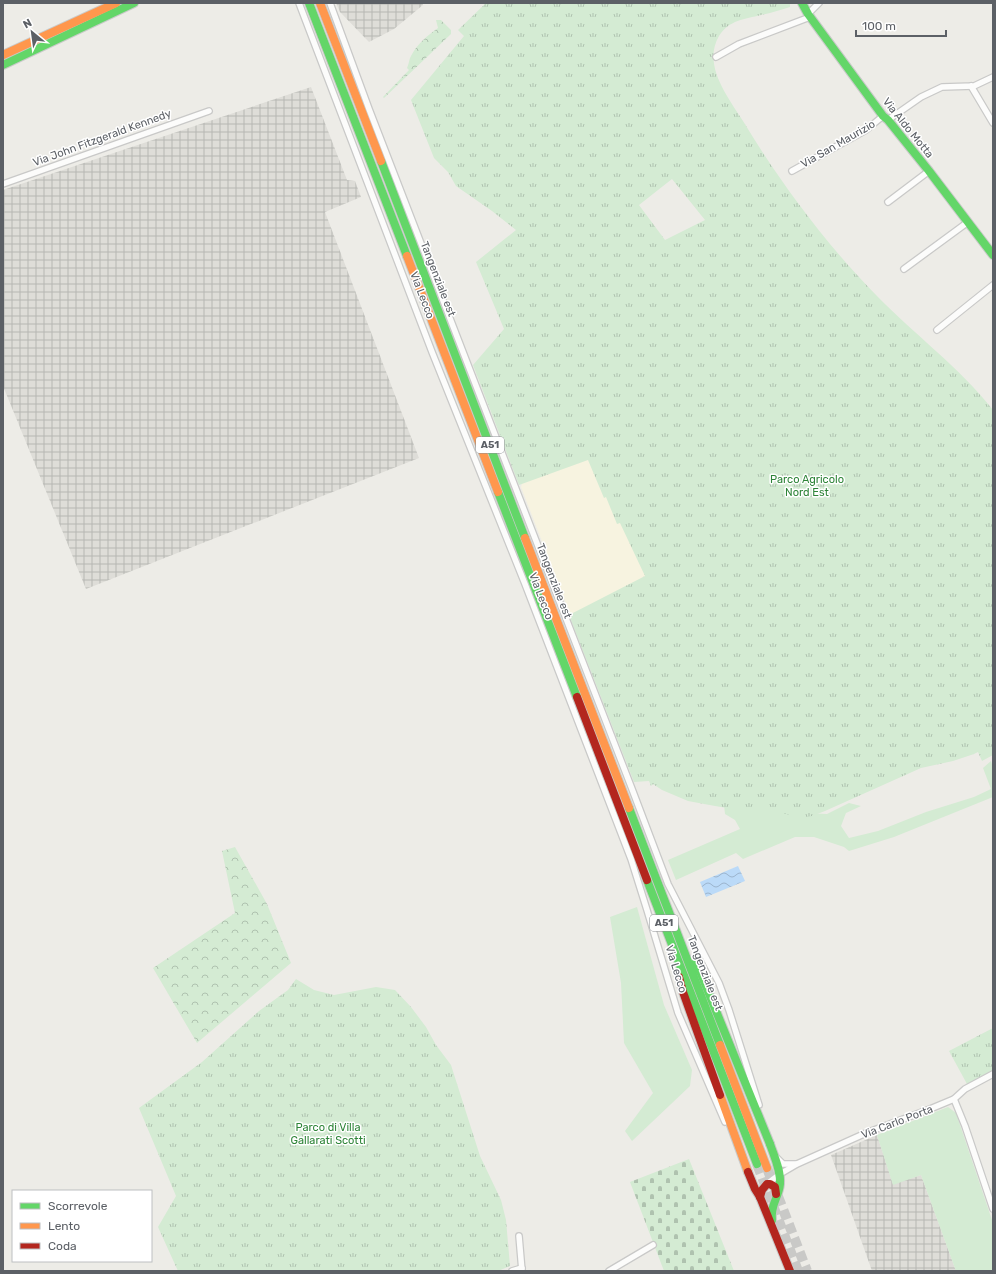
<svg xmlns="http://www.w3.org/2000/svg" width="996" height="1274" font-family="Rubik,sans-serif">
<defs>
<pattern id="industrial-grid" width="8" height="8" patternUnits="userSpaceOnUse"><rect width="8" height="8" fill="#deddd8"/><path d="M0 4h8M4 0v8" fill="none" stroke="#b7b7b3"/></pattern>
<pattern id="forest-crowns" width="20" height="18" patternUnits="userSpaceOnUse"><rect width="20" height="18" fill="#d4ebd3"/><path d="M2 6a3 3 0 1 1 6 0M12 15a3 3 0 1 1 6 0" fill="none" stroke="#afc2af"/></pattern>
<pattern id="cemetery-stones" width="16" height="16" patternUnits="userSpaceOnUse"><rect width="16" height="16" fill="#d4ebd3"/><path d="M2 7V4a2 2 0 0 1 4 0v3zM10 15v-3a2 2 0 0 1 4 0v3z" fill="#afc2af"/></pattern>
<pattern id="park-tufts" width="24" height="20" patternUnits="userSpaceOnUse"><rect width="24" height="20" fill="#d4ebd3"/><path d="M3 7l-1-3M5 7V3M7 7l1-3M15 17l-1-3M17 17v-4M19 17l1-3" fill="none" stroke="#afc2af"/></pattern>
<pattern id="water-waves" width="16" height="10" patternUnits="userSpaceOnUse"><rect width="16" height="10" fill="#bbdaf8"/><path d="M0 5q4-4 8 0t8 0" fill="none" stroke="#9bb4cd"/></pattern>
</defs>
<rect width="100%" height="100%" fill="#edece7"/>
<path fill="#f7f3e0" d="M590,457l86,161 -84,53 -71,-184 4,-14z"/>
<g fill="url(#industrial-grid)">
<path d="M336,3h86l1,2 -29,24 -25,13 -29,-30z"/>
<path d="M311,87l36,93 8,1 6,16 -36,15 94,246 -333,131 -83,-203v-196z"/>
<path d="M877,1135l16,49 28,-9 35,96h-84l-41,-116z"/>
</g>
<g fill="#d4ebd3">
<path d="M991,761l2,7v29l-99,40 -45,14 -5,-4 -30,-10h-19l-52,22 -7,-6 -60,27 -8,-20 72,-31 -5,-9 -10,-6 -1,-9 83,8 20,1 22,-11 12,3 -15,7 -5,13 8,12 29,-7 48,-19 48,-15 17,-8 -8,-21z"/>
<path d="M637,907l27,98 28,65 -2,16 -58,55 -7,-10 28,-38 -29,-50 -3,-60 -11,-66z"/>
<path d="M948,1107l8,6 37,110v48h-37l-35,-96 -28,10 -16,-50z"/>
</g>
<g fill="url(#forest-crowns)">
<path d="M436,20h5l10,10v4l-67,64 -1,-1 26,-27 -2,-2c2,-4 2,-9 4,-12 6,-12 17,-21 27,-28z"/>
<path d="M235,847l32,57 24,59 -94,80 -44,-75 82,-55 -13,-62z"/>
</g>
<path fill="url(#cemetery-stones)" d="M689,1159l45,112h-70l-34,-89z"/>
<g fill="url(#park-tufts)" fill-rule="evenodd">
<path d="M486,3h304v4c-10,3 -19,6 -29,8 -16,4 -32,5 -42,21 -17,29 9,61 24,85 38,63 82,122 134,175 38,39 82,71 116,114v345l-11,6 -4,-9 -4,2 -21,7 -32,7 -96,43 -13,5 -12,2 -14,-4 -31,-5 -21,-2 -7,1 -12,-2 -27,-5 -26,-11 -9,-6 -2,2 -2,-5 -15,1 -65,-167 76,-39 -25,-53 -3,1 -11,-27 -2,1 -16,-38 -69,25 -46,-120 31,-36 -28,-67 40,-32 -24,-19 -36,-25 -8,-14 -14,-14 -23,-58 53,-64 -6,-6zM672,179l33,41 -40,20 -26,-35z"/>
<path d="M296,979l18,11 20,5 42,-8 19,3 16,17 15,20 10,18 15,20 29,91 21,44 5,20 4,46 -12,5h-320l-20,-44 18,-31 -37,-88 63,-46 57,-51 29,-21z"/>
<path d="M993,1028v42l-26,14 -18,-33z"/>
</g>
<path fill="url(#water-waves)" d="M738,866l7,15 -39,16 -6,-15z"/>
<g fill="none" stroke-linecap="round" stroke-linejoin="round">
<g stroke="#c9c9c7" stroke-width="10" stroke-dasharray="10 5" stroke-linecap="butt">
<path d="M757,1164l41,107"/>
<path d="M767,1168l40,103"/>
</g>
<defs>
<g id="street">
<path d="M299,3l133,349 93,232 106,275 16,51 31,103 47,109"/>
<path d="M330,3l39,106 263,680 36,95 51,99 10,27 30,95"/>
<path d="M808,14l11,-11"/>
<path d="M716,57l23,-13 71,-27"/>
<path d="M971,86l22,37"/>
<path d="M888,120l33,-23 21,-10 32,-1 19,-9"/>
<path d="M792,171l74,-41 17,-14"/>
<path d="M3,184l206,-73"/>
<path d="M888,202l41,-31"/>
<path d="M904,269l64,-47"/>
<path d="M937,330l56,-45"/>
<path d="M954,1099l11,27 28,83"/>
<path d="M776,1157l7,7h13"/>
<path d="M767,1184l13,-10 17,-10 69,-31 64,-24 24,-10 11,-10 28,-15"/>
<path d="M519,1236l3,35"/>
<path d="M512,1271l10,-3"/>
<path d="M609,1271l44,-26"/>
</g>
<g id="fast">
<path d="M309,3l98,253"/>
<path d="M802,3l6,11 75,102 5,4 41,51 64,84"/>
<path d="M3,65l131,-62"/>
<path d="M381,161l144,377"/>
<path d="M498,492l79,205"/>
<path d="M629,808l91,237"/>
<path d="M647,880l110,284"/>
<path d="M695,963l6,11 69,170"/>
<path d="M770,1144c4,12 11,26 10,40 -1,13 -10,21 -8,36"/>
</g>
<g id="slow">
<path d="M320,3l61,158"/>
<path d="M3,55l113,-52"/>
<path d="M407,256l91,236"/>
<path d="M525,538l104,270"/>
<path d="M720,1045l47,123"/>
<path d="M720,1095l28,77"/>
</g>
<g id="jam">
<path d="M577,697l70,183"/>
<path d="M679,977l4,15 37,103"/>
<path d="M748,1172l7,17 5,8 30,74"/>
<path d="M760,1197l2,-7 5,-6h3l5,3 1,7"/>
</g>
</defs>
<use href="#street" stroke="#c9c9c8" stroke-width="8"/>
<use href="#fast" stroke="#c9cac9" stroke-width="10"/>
<use href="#slow" stroke="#c9cac9" stroke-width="10"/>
<use href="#jam" stroke="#c9cac9" stroke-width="10"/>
<use href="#street" stroke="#fcfcfb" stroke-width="5.5"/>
<use href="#fast" stroke="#63d668" stroke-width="8"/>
<use href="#slow" stroke="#ff974d" stroke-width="8"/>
<use href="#jam" stroke="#b3261e" stroke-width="8"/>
</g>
<g text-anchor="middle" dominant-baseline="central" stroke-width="3" stroke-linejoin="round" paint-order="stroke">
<g fill="#fff" stroke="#8d9094" stroke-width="1">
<rect x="476" y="437" width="28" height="16" rx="3"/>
<rect x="650" y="915" width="28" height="16" rx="3"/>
</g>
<g font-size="10" font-weight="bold" fill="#5c6066">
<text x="490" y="445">A51</text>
<text x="664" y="923">A51</text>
</g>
<g font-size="11" fill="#5c6066" stroke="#fff">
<text transform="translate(908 128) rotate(51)">Via Aldo Motta</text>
<text transform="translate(102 138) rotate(-20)">Via John Fitzgerald Kennedy</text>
<text transform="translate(838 144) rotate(-30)">Via San Maurizio</text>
<text transform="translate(438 279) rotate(69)">Tangenziale est</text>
<text transform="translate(422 295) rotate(69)">Via Lecco</text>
<text transform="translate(554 581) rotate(69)">Tangenziale est</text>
<text transform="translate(541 596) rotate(69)">Via Lecco</text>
<text transform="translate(676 969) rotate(73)">Via Lecco</text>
<text transform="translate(705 973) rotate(69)">Tangenziale est</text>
<text transform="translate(897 1122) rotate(-21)">Via Carlo Porta</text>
</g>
<g font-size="11" fill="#2d8437" stroke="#fff">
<text x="807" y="479">Parco Agricolo<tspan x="807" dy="13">Nord Est</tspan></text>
<text x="328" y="1127">Parco di Villa<tspan x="328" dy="13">Gallarati Scotti</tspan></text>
</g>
</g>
<rect width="996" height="1274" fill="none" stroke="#5c6066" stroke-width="8"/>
<rect x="12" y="1190" width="140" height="72" fill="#ffffff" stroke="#bebfc2"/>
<rect x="20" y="1203" width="20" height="6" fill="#63d668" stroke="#bebfc2"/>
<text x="48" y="1210" font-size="12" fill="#5c6066">Scorrevole</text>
<rect x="20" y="1223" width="20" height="6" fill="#ff974d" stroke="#bebfc2"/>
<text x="48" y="1230" font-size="12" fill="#5c6066">Lento</text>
<rect x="20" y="1243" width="20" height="6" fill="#b3261e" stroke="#bebfc2"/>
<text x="48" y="1250" font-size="12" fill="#5c6066">Coda</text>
<g transform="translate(32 32) rotate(331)" stroke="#ffffff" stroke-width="3" paint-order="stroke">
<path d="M0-3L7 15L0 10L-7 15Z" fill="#5c6066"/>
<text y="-6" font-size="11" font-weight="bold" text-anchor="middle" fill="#5c6066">N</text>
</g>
<path d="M856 30v6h90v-6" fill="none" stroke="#5c6066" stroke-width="2"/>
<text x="862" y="30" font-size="12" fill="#5c6066" stroke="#ffffff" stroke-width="3" paint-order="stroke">100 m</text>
</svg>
